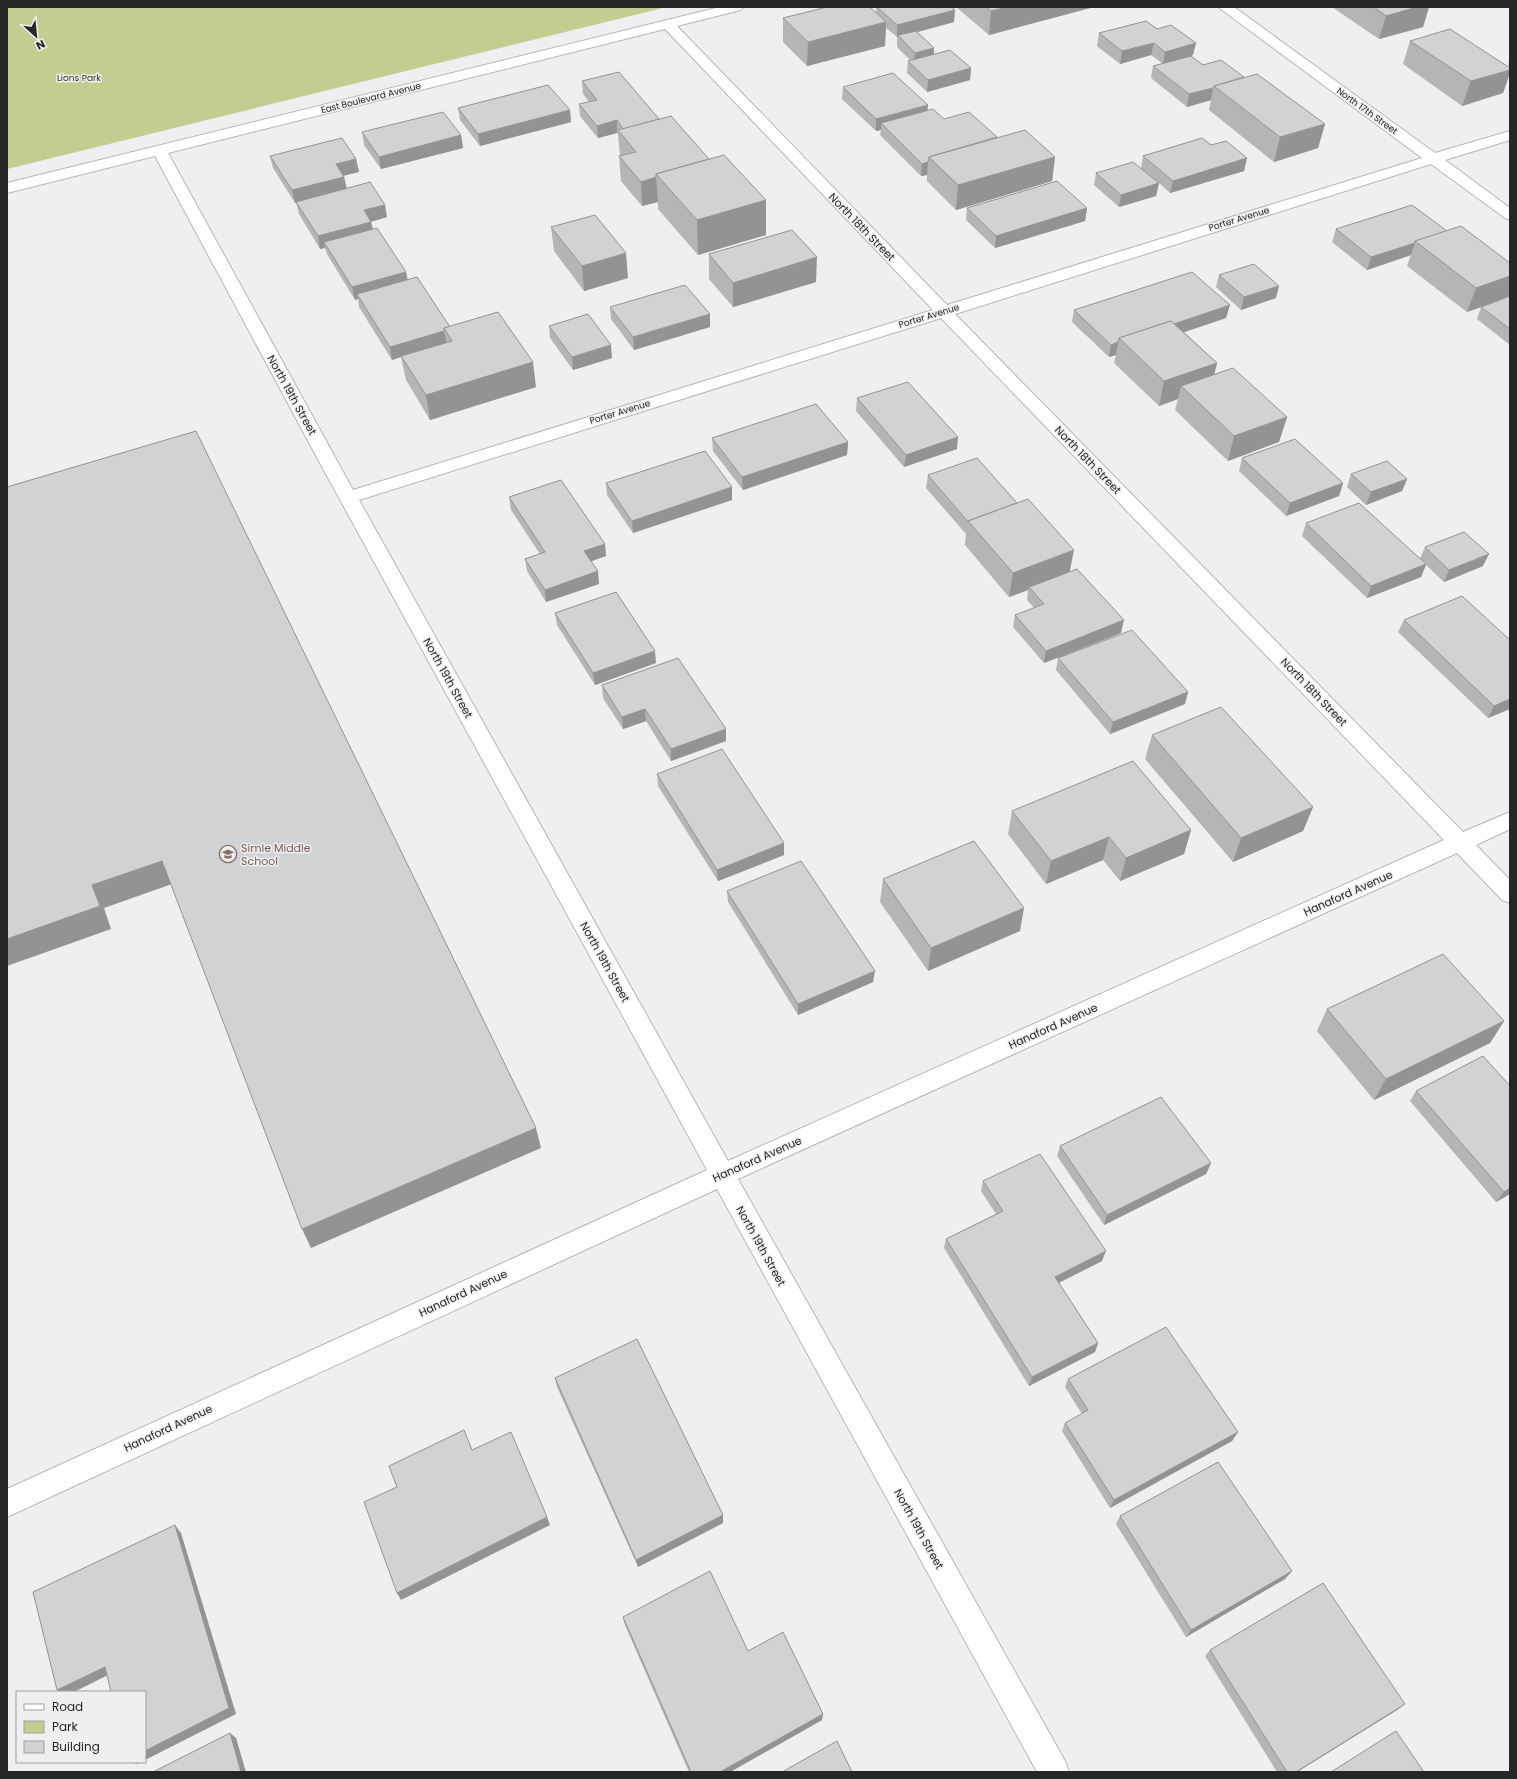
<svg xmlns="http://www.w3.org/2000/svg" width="1517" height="1779" font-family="Poppins,sans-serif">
<rect width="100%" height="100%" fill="#edeff1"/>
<path fill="#c4cd90" d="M7,7h660l-660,162z"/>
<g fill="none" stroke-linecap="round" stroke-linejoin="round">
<defs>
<path id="street" d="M720,7h23l-2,3 -64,16 270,279 475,-147 -204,-151h16l201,146 75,-22v9l-65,20 65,48v12l-5,-2 -74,-54 -476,150 508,518 47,-20v17l-34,16 34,35v23l-8,-3 -45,-47 -719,326 327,582 4,11h-32l-320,-583 -710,328v-28l700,-319 -386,-705 -166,-309 -148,37v-10zM665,29l268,281 -580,180 -185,-337zM941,318l503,522 -716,321 -369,-661z"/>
</defs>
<use href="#street" stroke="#b6b7ba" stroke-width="2"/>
<use href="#street" fill="#fff" fill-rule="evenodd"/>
</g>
<g fill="#b3b5b6">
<path d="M876,7h75l3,15 -37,10 17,16v6l37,14 -1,12 -43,12 -20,-19 1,-12 2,-1 -13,-13v-10l-11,-9 -1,18 -78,20 -24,-24v-24l93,-5z"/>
<path d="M956,7h138l-105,28z"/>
<path d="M1332,7h97l-6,20 -44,12z"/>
<path d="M1146,21l47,34 -2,1 12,9 41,12 81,47 -7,24 -44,14 -65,-52 2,-10 -24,7 -36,-29 2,-12 10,-2 -12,-9 -31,9 -23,-18 2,-13z"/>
<path d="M1410,41l100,27v5l-7,20 -41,13 -59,-42z"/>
<path d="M1510,58v8l-2,-1z"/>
<path d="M582,81l77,38 107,116 -68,20 -40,-46v-7l-16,4 -21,-25 -2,-25h2l-1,-1 -2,-21 -1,-1 -19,5 -18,-22 -1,-12 10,-2 -6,-8z"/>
<path d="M843,87l84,24 17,8 53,18 58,20 -3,24 -96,29 -29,-29v-6l-6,1 -41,-41 1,-5 -5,1 -34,-32z"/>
<path d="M458,108l112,2 1,12 -91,24 -20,-26z"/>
<path d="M362,132l99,3 2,13 -82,21 -17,-24z"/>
<path d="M1211,145l36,13 -3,13 -74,22 -11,-10 -3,13 -37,11 -25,-22 2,-12 45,-5 2,-12z"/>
<path d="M270,156l86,3 3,13 -16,4 1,1 2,11 41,29 -16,5 2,7 33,43 2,8 42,47 86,60 -106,33 -24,-40 -5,-23 -9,3 -33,-53 -1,-8 -3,1 -28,-46 -2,-6 -5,1 -21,-35 -3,-12 -1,1 -22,-35z"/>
<path d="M967,208h120l-2,13 -90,27 -29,-28z"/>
<path d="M551,227l77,51 -44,13 -30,-40z"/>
<path d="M1336,229l111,2 63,32v82l-33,-26 4,-12 -14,5 -60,-46 4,-11 -44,15 -35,-28z"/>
<path d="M709,254l107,28 -83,25 -24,-28z"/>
<path d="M1219,275l57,23 -35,12 -25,-23z"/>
<path d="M610,307l100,7v13l-76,23 -23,-31z"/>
<path d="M1074,310l152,8 -42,14 33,31 -3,11 73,43 -8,25 -51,19 -53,-51 3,-11 -19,7 -45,-43 2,-8 -7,2 -37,-35z"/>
<path d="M549,326l63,32 -39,12 -23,-32z"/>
<path d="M857,398l100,51 -53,18 -48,-56z"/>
<path d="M712,438l136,4 -1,13 -104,35 -30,-39z"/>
<path d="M1242,458l101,25 -4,13 -53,20 -47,-45z"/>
<path d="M1351,474l56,5 -5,12 -36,14 -19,-18z"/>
<path d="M928,475l89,28 53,69 51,61 -77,30 -31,-36 2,-12 19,-7 -7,-8 1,-10 -19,7 -44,-52 1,-11 -40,-46z"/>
<path d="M606,483l126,4v13l-99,33 -26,-38z"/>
<path d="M509,497l96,47 1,12 -15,5 8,23 -53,18 -19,-31 -2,-12 15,-5 -29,-44z"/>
<path d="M1306,523l114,36 5,-12 58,19 -39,16 -18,-17 -5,12 -54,21 -65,-62z"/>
<path d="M555,613l101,50 -61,22 -38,-60z"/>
<path d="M1404,620l106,89 -22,9 -90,-86z"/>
<path d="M1058,658l130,34 -3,12 -75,30 -54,-64z"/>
<path d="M602,685l124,44v12l-55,20 -25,-40 -23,8 -20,-31z"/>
<path d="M1152,735l161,72 -10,24 -70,31 -88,-103z"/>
<path d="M657,774l127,69v12l-66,26 -60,-95z"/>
<path d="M1012,811l179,19 -7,24 -64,27 -17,-21 -57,24 -38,-50z"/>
<path d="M883,879l137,52 -92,40 -48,-69z"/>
<path d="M727,891l146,91 -75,33 -70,-113z"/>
<path d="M1327,1009l177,12 -14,22 -116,57 -57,-69z"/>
<path d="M1510,1086v108l-14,8 -86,-101 6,-10z"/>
<path d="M1060,1146l151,17 -5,11 -102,51 -47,-69z"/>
<path d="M983,1181l119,80 -43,22 39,60 -3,9 -66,34 -85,-138 2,-9 50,-25 -15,-23z"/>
<path d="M555,1378l168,145 -85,44 -81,-180z"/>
<path d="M1068,1379l170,53 -6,9 -122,67 -48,-77 3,-8 17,-9 -17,-27z"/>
<path d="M1120,1516l172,55 -7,8 -99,58 -70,-113z"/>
<path d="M623,1617l125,34 75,63 -1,6 -92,52h-41l-65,-149z"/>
<path d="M1210,1650l195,54 -8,6 -100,62h-20l-72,-116z"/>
</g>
<g fill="#929394">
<path d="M1007,7h87l-105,28 2,-24z"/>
<path d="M1417,7h12l-6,20 -44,12 7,-23z"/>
<path d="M955,10l-1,12 -55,15 -1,-2 -1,2v-12z"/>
<path d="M886,22l-1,24 -78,20 1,-24z"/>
<path d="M1154,43l-3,12 -31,9 2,-13z"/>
<path d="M1196,43l-3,12 -30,9 2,-12z"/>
<path d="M934,48l-1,12 -19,5 1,-12z"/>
<path d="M971,68l-1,12 -43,12 1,-12z"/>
<path d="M1510,70v3l-7,20 -41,13 9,-25z"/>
<path d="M1213,88l-2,12 -24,7 2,-13z"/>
<path d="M928,105l-1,12 -46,6v7l-5,1v-12z"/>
<path d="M570,110l1,12 -91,24 -2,-12z"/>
<path d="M617,120v13l-19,5 -1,-12z"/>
<path d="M1325,124l-7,24 -44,14 6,-25z"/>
<path d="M461,135l2,13 -82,21 -2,-12z"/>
<path d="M1055,157l-3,24 -96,29 2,-25z"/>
<path d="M1247,158l-3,13 -74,22 3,-12z"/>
<path d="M356,159l3,13 -21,5 -2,-13z"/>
<path d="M928,162l-1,13 -6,1 1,-12z"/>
<path d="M344,177l3,12 -52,14 -3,-13z"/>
<path d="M656,177l2,25 -16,4 -1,-24z"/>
<path d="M1159,183l-3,13 -37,11 2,-12z"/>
<path d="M766,200v35l-68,20 -1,-35z"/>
<path d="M385,205l2,12 -21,6 -2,-13z"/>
<path d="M1087,208l-2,13 -90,27 1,-12z"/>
<path d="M371,222l3,12 -50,8 1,6 -5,1 -2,-13z"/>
<path d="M1415,243l-4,12 -44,15 4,-13z"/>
<path d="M626,253l2,25 -44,13 -2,-25z"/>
<path d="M817,257l-1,25 -83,25v-24z"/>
<path d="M406,272l2,13 -51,9 1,5 -3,1 -3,-13z"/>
<path d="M1510,276v21l-29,10 -14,5 9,-24z"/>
<path d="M1279,286l-3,12 -35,12 3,-13z"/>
<path d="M1230,305l-4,13 -95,32 -9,-9z"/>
<path d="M710,314v13l-76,23 -1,-13z"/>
<path d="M444,331l3,13 -46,12v1l-9,3 -2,-13z"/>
<path d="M1118,342l-2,13 -7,2 2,-12z"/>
<path d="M611,345l1,13 -39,12 -1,-13z"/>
<path d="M533,362l3,25 -106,33 -4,-25z"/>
<path d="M1217,363l-6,25 -30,-2 -3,13 -19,7 5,-25z"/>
<path d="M1287,417l-8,25 -51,19 6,-25z"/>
<path d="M958,437l-1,12 -53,18 2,-12z"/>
<path d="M848,442l-1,13 -104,35 -1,-13z"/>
<path d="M1407,479l-5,12 -36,14 5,-13z"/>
<path d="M1343,483l-4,13 -53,20 4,-13z"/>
<path d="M732,487v13l-99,33 -1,-12z"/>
<path d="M605,544l1,12 -20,7 -2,-12z"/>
<path d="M1074,550l-5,25 -40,12 -1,3 -19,7 4,-24z"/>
<path d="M1489,554l-6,12 -39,16 5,-12z"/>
<path d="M1426,564l-5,13 -54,21 4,-12z"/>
<path d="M598,571l1,13 -53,18 -1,-12z"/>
<path d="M1124,620l-3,13 -77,30 2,-12z"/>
<path d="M655,651l1,12 -61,22 -2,-12z"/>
<path d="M1188,692l-3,12 -75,30 3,-12z"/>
<path d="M1510,699v10l-22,9 6,-12z"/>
<path d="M645,709l1,12 -23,8 -1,-12z"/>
<path d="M726,729v12l-55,20v-12z"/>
<path d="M1313,807l-10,24 -70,31 8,-24z"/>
<path d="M1191,830l-7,24 -64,27 6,-23z"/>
<path d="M1109,837l-6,23 -57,24 5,-23z"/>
<path d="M784,843v12l-66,26 -1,-11z"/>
<path d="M162,861l10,23 -68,24 7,21 -104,37v-27l85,-54z"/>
<path d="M1024,908l-4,23 -92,40 3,-23z"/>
<path d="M875,971l-2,11 -75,33v-11z"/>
<path d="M1504,1021l-14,22 -116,57 12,-21z"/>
<path d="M536,1128l5,20 -230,100 -9,-19z"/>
<path d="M1211,1163l-5,11 -102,51 3,-10z"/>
<path d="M1510,1188v6l-14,8 8,-10z"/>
<path d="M1106,1251l-4,10 -50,25 3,-9z"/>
<path d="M1098,1343l-3,9 -66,34 3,-9z"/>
<path d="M1238,1432l-6,9 -122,67 4,-8z"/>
<path d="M723,1515v8l-85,44 -2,-7z"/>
<path d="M547,1517l3,8 -149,75 -4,-7z"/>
<path d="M175,1525l6,8 55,181 -91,46v-9z"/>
<path d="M1292,1571l-7,8 -99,58 5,-7z"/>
<path d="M105,1667l7,6 -38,19h-15l-2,-2z"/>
<path d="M1405,1704l-8,6 -100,62h-1z"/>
<path d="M823,1714l-1,6 -92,52h-10z"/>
<path d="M230,1733l6,5 10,34h-5z"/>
<path d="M133,1762h8l-5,2z"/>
</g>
<g fill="#d0d2d4" stroke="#929394">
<path d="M827,7h43l16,15 -78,20 -25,-24z"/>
<path d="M877,7h74l4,3 -58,15z"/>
<path d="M986,7h21l-16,4z"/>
<path d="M1374,7h43l-31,9z"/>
<path d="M1146,21l11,8 14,-4 25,18 -31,9 -11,-9 -32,8 -23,-18z"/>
<path d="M1450,29l60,39v2l-39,11 -61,-40z"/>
<path d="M916,31l18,17 -19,5 -17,-18z"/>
<path d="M950,50l21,18 -43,12 -20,-19z"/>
<path d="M1191,56l12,9 18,-5 23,17 -30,9 -1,2 -24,6 -36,-28z"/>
<path d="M619,72l40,47 -36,10 -6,-9 -20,6 -18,-22 18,-4 -15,-19z"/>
<path d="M893,73l35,32 -52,14 -33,-32z"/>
<path d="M1257,74l68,50 -45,13 -66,-51z"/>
<path d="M548,85l22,25 -92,24 -20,-26z"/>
<path d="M933,109l11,10 25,-7 28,25 -68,20 -1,5 -6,2 -41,-41z"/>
<path d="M443,112l18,23 -82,22 -17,-25z"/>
<path d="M671,116l38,43 -53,15v3l-15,5 -22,-26 17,-4 -18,-22z"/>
<path d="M1025,130l30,27 -97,28 -29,-28z"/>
<path d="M342,138l14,21 -20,5 8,13 -52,13 -22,-34z"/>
<path d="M1202,138l9,7 15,-4 21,17 -74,23 -30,-25z"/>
<path d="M724,155l42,45 -69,20 -41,-46z"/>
<path d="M1133,162l26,21 -38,12 -25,-22z"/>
<path d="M1057,181l30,27 -91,28 -29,-28z"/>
<path d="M370,182l15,23 -21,5 7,12 -53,14 -22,-34z"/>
<path d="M1412,205l35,26 -32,10v2l-44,14 -35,-28z"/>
<path d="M595,215l31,38 -44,13 -31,-39z"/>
<path d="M1461,226l49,37v13l-34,12 -61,-47z"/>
<path d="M377,228l29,44 -54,15 -28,-45z"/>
<path d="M792,230l25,27 -84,26 -24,-29z"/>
<path d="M1254,264l25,22 -35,11 -25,-22z"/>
<path d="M1192,272l38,33 -56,19 -3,-3 -52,17 -1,4 -7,3 -37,-35z"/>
<path d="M417,277l33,50 -6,1v3l-54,16 -33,-53z"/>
<path d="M685,285l25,29 -77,23 -23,-30z"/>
<path d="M1510,296v33l-29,-22z"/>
<path d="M498,312l35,50 -107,33 -25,-39 51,-15 -8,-13z"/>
<path d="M588,314l23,31 -39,12 -23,-31z"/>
<path d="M1171,321l46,42 -53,18 -45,-43z"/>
<path d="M1233,368l54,49 -53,19 -53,-50z"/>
<path d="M908,382l50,55 -52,18 -49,-57z"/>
<path d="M816,404l32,38 -106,35 -30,-39z"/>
<path d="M196,431l340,697 -234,101 -140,-368 -70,24 8,21 -93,33v-452z"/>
<path d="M1295,439l48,44 -53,20 -48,-45z"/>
<path d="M705,451l27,36 -100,34 -26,-38z"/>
<path d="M977,458l40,45 -49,18v1l-40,-47z"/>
<path d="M1387,461l20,18 -36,13 -20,-18z"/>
<path d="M561,480l44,64 -21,7 14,20 -53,19 -20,-31 20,-7 -36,-55z"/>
<path d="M1028,499l46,51 -61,23 -45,-52z"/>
<path d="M1359,503l67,61 -55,22 -65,-63z"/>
<path d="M1464,532l25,22 -40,16 -24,-23z"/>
<path d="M1077,569l47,51 -78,31 -31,-36 29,-11 -15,-17z"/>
<path d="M616,592l39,59 -62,22 -38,-60z"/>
<path d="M1462,596l48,44v59l-16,7 -90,-86z"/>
<path d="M1132,630l56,62 -75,30 -55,-64z"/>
<path d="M678,658l48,71 -55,20 -26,-40 -23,8 -20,-32z"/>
<path d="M1221,707l92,100 -72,31 -89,-103z"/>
<path d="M722,749l62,94 -67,27 -60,-96z"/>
<path d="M1133,761l58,69 -65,28 -17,-21 -58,24 -39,-50z"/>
<path d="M974,841l50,67 -93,40 -48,-69z"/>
<path d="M801,861l74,110 -77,33 -71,-113z"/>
<path d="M1443,954l61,67 -118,58 -59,-70z"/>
<path d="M1483,1056l27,30v102l-6,4 -88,-101z"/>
<path d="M1161,1097l50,66 -104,52 -47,-69z"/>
<path d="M1040,1154l66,97 -51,26 43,66 -66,34 -86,-138 57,-28 -20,-30z"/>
<path d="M1166,1327l72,105 -124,68 -49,-77 23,-13 -20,-31z"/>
<path d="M637,1339l86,176 -87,45 -81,-182z"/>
<path d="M464,1430l8,20 39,-18 36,85 -150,76 -33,-91 33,-15 -8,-21z"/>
<path d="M1218,1462l74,109 -101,59 -71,-114z"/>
<path d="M175,1525l54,183 -84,43v-59h-34l-6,-25 -48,23 -24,-98z"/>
<path d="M710,1571l38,80 35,-19 40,82 -103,58h-29l-68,-155z"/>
<path d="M1323,1583l82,121 -109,68h-9l-77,-122z"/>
<path d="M1396,1731l28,41h-93z"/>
<path d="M230,1733l11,39h-88z"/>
<path d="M837,1741l15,31h-70z"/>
</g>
<defs>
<symbol id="school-ring" viewBox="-11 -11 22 22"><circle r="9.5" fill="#edeff1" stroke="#8d6e63" stroke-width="1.5"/><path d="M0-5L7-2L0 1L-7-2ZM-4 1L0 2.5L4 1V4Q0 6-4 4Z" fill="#8d6e63"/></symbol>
</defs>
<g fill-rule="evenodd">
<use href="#school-ring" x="218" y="844" width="20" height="20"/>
</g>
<g text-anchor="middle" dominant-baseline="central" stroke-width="3" stroke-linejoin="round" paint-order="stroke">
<g font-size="9" fill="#323611" stroke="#edeff1">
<text x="79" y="78">Lions Park</text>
</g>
<g font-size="9" fill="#262627" stroke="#edeff1">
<text transform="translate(371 98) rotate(-14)">East Boulevard Avenue</text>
<text transform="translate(1367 111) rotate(36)">North 17th Street</text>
<text transform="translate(1239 219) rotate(-17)">Porter Avenue</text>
<text transform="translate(929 316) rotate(-17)">Porter Avenue</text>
<text transform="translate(620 412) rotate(-17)">Porter Avenue</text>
</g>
<g font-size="11" fill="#262627" stroke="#edeff1">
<text transform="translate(862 227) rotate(46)">North 18th Street</text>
<text transform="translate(292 395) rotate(61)">North 19th Street</text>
<text transform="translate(1088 460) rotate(46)">North 18th Street</text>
<text transform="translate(448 678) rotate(61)">North 19th Street</text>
<text transform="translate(1314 692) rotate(46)">North 18th Street</text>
<text transform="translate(1348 893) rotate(-24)">Hanaford Avenue</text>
<text transform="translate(605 962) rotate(61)">North 19th Street</text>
<text transform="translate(1053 1026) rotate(-24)">Hanaford Avenue</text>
<text transform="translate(757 1159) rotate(-24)">Hanaford Avenue</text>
<text transform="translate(761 1246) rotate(61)">North 19th Street</text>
<text transform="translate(463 1293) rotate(-25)">Hanaford Avenue</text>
<text transform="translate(168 1428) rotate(-25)">Hanaford Avenue</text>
<text transform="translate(919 1529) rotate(61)">North 19th Street</text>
</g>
<g font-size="11" fill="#785e54" stroke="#edeff1" text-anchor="start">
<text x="241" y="848">Simle Middle<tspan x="241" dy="13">School</tspan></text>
</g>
</g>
<rect width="1517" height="1779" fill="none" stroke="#262627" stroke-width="16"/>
<rect x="16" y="1691" width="130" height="72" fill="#edeff1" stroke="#9d9fa0"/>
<rect x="24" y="1704" width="20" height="6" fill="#ffffff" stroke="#9d9fa0"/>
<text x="52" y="1711" font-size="12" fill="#262627">Road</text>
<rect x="24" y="1721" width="20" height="12" fill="#c4cd90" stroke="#9d9fa0"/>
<text x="52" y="1731" font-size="12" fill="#262627">Park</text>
<rect x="24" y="1741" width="20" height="12" fill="#d0d2d4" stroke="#9d9fa0"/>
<text x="52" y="1751" font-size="12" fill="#262627">Building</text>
<g transform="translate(36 36) rotate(153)" stroke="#edeff1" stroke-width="3" paint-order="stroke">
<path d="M0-3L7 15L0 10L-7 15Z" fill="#262627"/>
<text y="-6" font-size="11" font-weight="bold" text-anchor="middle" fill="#262627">N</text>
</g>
</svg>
